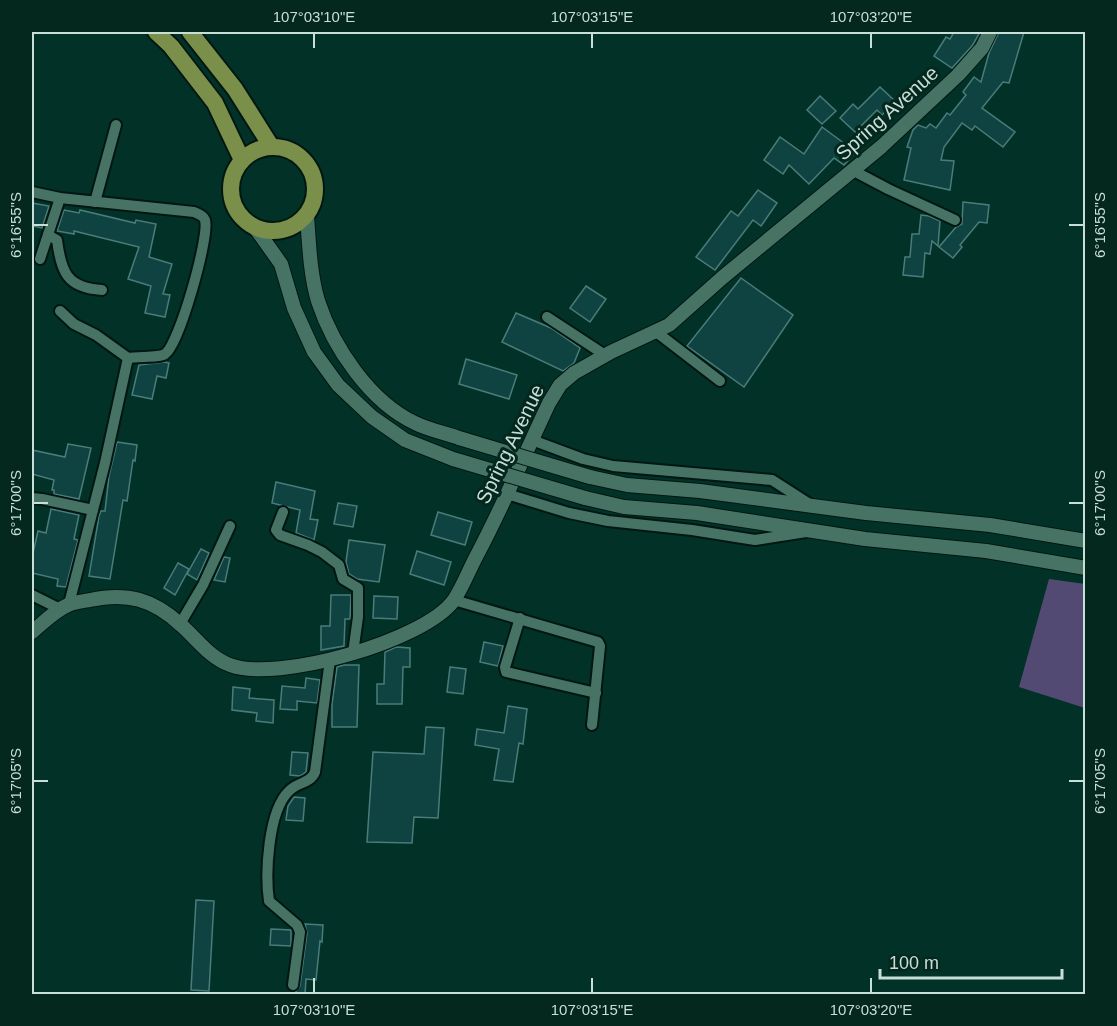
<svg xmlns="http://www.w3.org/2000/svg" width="1117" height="1026" font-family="Helvetica,sans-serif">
<rect width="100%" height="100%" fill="#023227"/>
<path fill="#534a74" d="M1049,579l36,5v124l-66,-21z"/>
<g fill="#0e4341" stroke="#4b7c7a" stroke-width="1.5">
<path d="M954,32h26l-8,14 -20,22 -18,-12 12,-19 4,2z"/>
<path d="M999,32h25l-15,51 -6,-1 -21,26 33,24 -12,15 -28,-21 -3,4 -10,-7 -18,24 -3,13 13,1 -4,29 -46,-10 7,-32 -4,-1 6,-17 5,-5 8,3 4,-4 6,4 11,-15 3,2 16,-20 -3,-3 11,-15 7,5 8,-29z"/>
<path d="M880,87l15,14 -13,14 -5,-5 -22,22 -15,-14 13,-14 5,5z"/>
<path d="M820,96l16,15 -14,13 -15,-14z"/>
<path d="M822,127l34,25 -12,13 -10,-7 -25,26 -20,-19 -6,9 -19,-14 16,-23 24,17z"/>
<path d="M758,190l19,13 -16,23 -8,-6 -38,50 -19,-13 35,-46 7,5z"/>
<path d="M963,202l26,3 -2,18 -8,-1 -19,23 2,2 -9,11 -14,-11 17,-20 6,-3z"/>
<path d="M32,203l17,3 -7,22 -10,-2z"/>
<path d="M64,210l15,3 1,-3 55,13 1,-3 20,4 -7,33 23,7 -9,30 7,1 -5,22 -20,-4 6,-27 -23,-7 11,-32 -65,-16v3l-17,-3z"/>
<path d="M921,215l8,1 11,5 -2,25 -6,-5 -2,13 -5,-1 -2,24 -20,-2 2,-18h5l2,-23h7z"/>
<path d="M741,278l52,37 -49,72 -57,-41z"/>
<path d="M586,286l20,13 -16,23 -20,-14z"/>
<path d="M516,313l35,15 29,20 -6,15 -11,8 -61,-29z"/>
<path d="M466,359l51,16 -8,24 -50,-15z"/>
<path d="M165,362l4,1 -3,15 -9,-2 -5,23 -20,-4 7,-30z"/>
<path d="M117,442l20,3 -2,16 -2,-1 -6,41 -4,-1 -13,79 -21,-3 10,-60 2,-5h4l4,-35z"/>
<path d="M68,444l23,4 -12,51 -25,-5v-4h-2l2,-10 -22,-6v-24l33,7z"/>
<path d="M276,482l39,9 -5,28 8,1 -4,20 -18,-7 4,-23 -28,-7z"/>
<path d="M338,503l19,3 -4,21 -19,-3z"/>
<path d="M51,509l28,6 -5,24 4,1 -12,47 -9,-1 1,-7 -26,-6v-20h1l5,-22 8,2z"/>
<path d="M438,512l34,10 -7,23 -34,-10z"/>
<path d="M349,540l36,5 -6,37 -22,-3 -8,-5 -3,-12z"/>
<path d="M201,549l8,4 -12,27 -10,-6z"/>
<path d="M417,551l34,11 -7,23 -34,-11z"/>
<path d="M224,557l6,1 -5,24 -11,-2z"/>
<path d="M178,563l11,6 -14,26 -11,-7z"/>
<path d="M331,595h20l-1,24h-5l-1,27 -23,4v-24h9z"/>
<path d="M374,596l24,1 -1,22 -24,-1z"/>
<path d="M484,642l19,4 -5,20 -18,-4z"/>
<path d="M396,647l14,1v19h-7l-1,37h-25v-20h7l1,-32z"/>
<path d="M344,665h15l-2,62h-25v-23l5,-37z"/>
<path d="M450,667l16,2 -3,25 -16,-2z"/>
<path d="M306,678l14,2 -3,23 -20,-2v9l-17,-1 2,-23 23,2z"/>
<path d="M233,687l17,2 -1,9 25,2 -1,23 -17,-2 1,-8 -25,-3z"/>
<path d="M508,706l19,3 -4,35 -4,-1 -6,39 -19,-2 5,-31 -24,-4 2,-16 27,4z"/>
<path d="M426,727l18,1 -6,90 -24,-1 -2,26 -45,-1 6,-90 51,2z"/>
<path d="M292,752l16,1 -2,19 -6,4 -10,-1z"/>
<path d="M294,797l11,1 -2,23 -17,-1 2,-14z"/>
<path d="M196,900l18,1 -5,90 -18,-1z"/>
<path d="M305,924l18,1 -1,17 -2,-1 -4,39 -10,-1 -1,15h-11l6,-8 7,-53z"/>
<path d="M271,929l20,1v16l-21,-1z"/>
</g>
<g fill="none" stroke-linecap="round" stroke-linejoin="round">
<defs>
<g id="minor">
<path d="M852,170l36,19 67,31"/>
<path d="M32,192l28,6 134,14c4,2 9,3 11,8 5,16 -26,125 -40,134 -5,4 -27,2 -37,4l-23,105 -36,141"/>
<path d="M95,202l21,-77"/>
<path d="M48,235l9,5c4,32 10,48 45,50"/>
<path d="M40,259l20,-61"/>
<path d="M60,311l14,13 22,11 32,23"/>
<path d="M547,317l58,38"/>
<path d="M655,331l65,50"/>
<path d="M532,440l51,19 30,7 159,14 39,25"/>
<path d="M507,494l62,19 39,8 84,9 63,10 51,-8"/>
<path d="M32,498l10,1 51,11"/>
<path d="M283,512l-7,18 4,5 28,10 14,7 17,13 4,14 15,9v29l-5,36"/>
<path d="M32,595l28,14"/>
<path d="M454,600l144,42 2,4 -8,79"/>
<path d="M520,618l-15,49 1,5 90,21"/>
<path d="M180,624l23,-39 27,-59"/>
<path d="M293,985l7,-53 -3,-7 -28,-24c-4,-27 -1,-90 20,-110 8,-9 21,-7 26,-19l15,-112"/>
</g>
<g id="tertiary">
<path d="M307,215c2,28 3,59 11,86 15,46 52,101 97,122 14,7 30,10 44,15"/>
<path d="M254,226l27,38 13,44 20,44 24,33 34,32 33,23 48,19"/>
<path d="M590,477l37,8 73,6 166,22 124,12 96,16"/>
<path d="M585,498l39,9 73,6 168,26 121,12 100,17"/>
<path d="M32,632c11,-9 22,-21 36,-27 6,-3 15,-4 22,-5 37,-8 63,-1 91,25 16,14 29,33 49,40 46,18 195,-24 224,-65 9,-14 15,-30 23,-45 26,-49 48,-101 72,-152l11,-18 14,-12 37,-21 58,-27 54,-48 158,-130 77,-72 24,-27 8,-16"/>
</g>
<g id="primary">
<path d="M156,32l15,14 44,57 27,57"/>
<path d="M190,32l45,57 36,57"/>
<circle cx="273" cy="189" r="42"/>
</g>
</defs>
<use href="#minor" stroke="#021711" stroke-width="14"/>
<use href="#tertiary" stroke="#021711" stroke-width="16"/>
<use href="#primary" stroke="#021711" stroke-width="20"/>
<use href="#minor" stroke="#477365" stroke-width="10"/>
<use href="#tertiary" stroke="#477365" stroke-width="14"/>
<use href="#primary" stroke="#7a8f4a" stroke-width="16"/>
<defs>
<g id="tertiary-bridge">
<path d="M459,438l131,39"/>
<path d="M453,459l132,39"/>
</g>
</defs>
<use href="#tertiary-bridge" stroke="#021711" stroke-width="16" stroke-linecap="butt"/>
<use href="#tertiary-bridge" stroke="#477365" stroke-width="14"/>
</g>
<path fill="none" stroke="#c8dfd7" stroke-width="2" d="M314,33v15M592,33v15M871,33v15M33,225h15M1069,225h15M33,503h15M1069,503h15M33,781h15M1069,781h15M314,978v15M592,978v15M871,978v15"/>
<g text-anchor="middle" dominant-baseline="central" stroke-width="6" stroke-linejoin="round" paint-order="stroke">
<g font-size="20" fill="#c8dfd7" stroke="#04271e">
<text transform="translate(887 113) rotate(-42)">Spring Avenue</text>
<text transform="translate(510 444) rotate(-64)">Spring Avenue</text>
</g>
</g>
<rect width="1117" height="1026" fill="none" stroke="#04271e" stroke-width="66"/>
<path d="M880 969v9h182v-9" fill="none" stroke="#c8dfd7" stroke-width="3"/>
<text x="889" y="969" font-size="18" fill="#c8dfd7" stroke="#04271e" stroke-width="4.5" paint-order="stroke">100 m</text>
<rect x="33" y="33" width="1051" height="960" fill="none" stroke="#c8dfd7" stroke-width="2"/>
<g font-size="15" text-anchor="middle" fill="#c8dfd7">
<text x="314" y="22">107°03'10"E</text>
<text x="592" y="22">107°03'15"E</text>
<text x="871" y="22">107°03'20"E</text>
<text transform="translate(16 225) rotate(-90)" y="5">6°16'55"S</text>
<text transform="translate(1100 225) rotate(-90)" y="5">6°16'55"S</text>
<text transform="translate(16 503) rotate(-90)" y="5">6°17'00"S</text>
<text transform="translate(1100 503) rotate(-90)" y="5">6°17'00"S</text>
<text transform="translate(16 781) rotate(-90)" y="5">6°17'05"S</text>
<text transform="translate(1100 781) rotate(-90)" y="5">6°17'05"S</text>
<text x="314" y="1015">107°03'10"E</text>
<text x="592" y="1015">107°03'15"E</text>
<text x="871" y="1015">107°03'20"E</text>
</g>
</svg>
